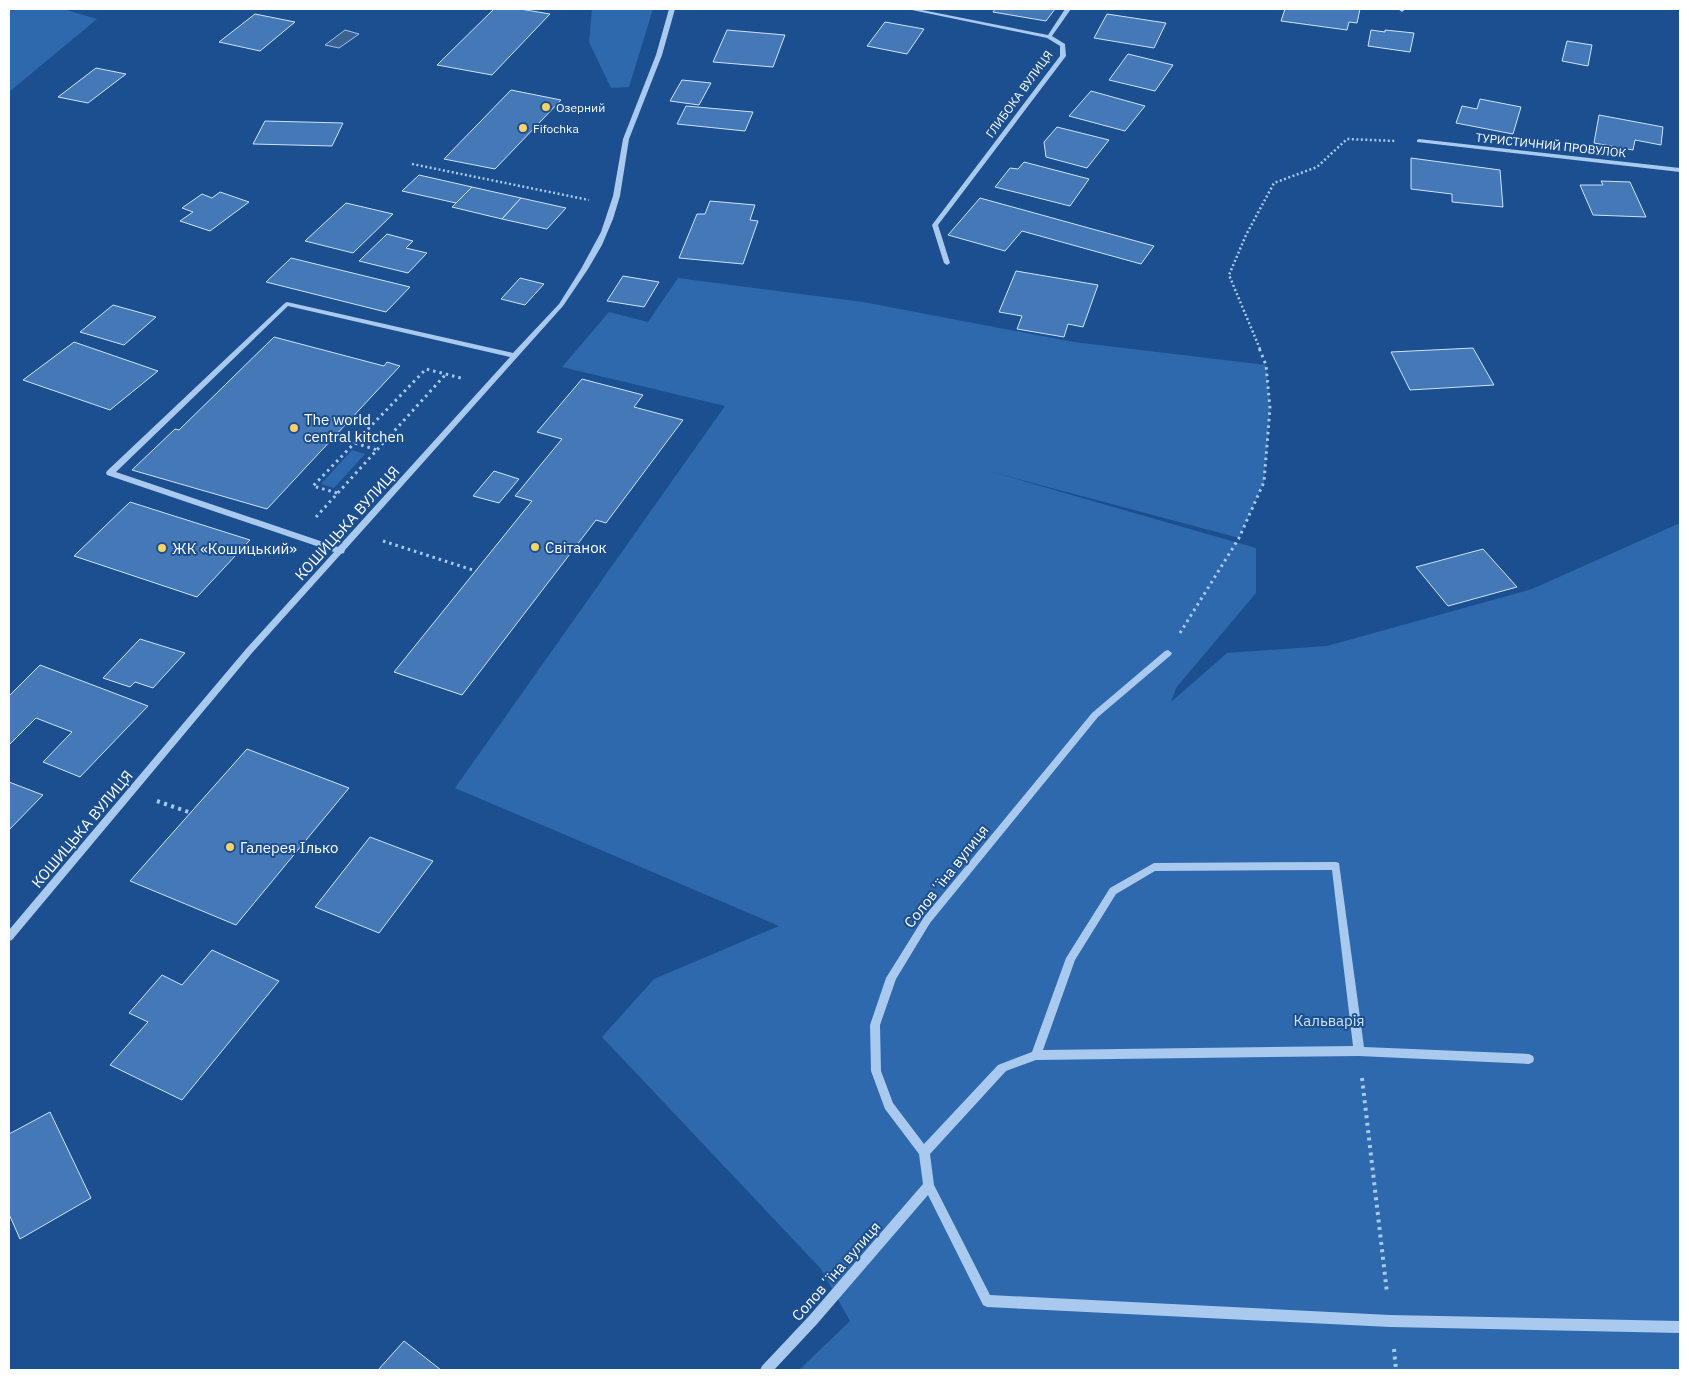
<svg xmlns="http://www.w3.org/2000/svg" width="1689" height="1379" font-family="'IBM Plex Sans',sans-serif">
<rect width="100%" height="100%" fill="#1b4f8f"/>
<g fill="#2e69ad">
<path d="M9,9h54l34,10 -88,73z"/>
<path d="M592,9h61l-24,78 -18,1 -22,-46z"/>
<path d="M678,278l185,24 211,40 192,23 4,43 -6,74 -25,56 -251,-67 268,77v45l-80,95 -5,14 56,-49 100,-7 205,-57 148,-66v847h-881l51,-49 -29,-52 -219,-232 52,-58 125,-53 -324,-138 270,-382 -163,-39 47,-55 39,10z"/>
<path d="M352,450l13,4 -31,34 -13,-4z"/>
</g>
<path fill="#3c6290" stroke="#9cc4f0" d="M345,30l14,4 -20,14 -14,-3z"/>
<g fill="#4478b7" stroke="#cfe3fa">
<path d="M494,9h26l30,5 -58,61 -55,-10z"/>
<path d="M995,9h60l-9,12 -53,-9z"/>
<path d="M1285,9h-1h76l-3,14 -8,-1 -2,8 -66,-9z"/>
<path d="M255,14l40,8 -35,29 -41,-9z"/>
<path d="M1107,14l59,9 -12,25 -60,-10z"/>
<path d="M885,22l39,7 -17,25 -40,-8z"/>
<path d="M727,30l58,5 -12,32 -60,-5z"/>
<path d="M1371,30l14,2v-2l29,3 -4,19 -42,-6z"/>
<path d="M1567,41l25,4 -4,21 -26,-5z"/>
<path d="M1128,54l45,11 -18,26 -46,-11z"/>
<path d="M96,68l30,6 -38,29 -30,-6z"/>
<path d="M682,80l29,3 -12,22 -29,-4z"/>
<path d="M511,90l50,10 -66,69 -51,-10z"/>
<path d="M1091,91l54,15 -20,25 -56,-15z"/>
<path d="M1480,99l41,8 -8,27 -57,-11 6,-17 15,3z"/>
<path d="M686,106l67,6 -8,19 -68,-7z"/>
<path d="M1599,115l64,12 -2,18 -26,-5 -2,10 -39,-7z"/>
<path d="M265,121l78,2 -11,23 -79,-2z"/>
<path d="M1057,127l52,13 -22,28 -41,-11 -2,-15z"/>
<path d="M1411,158l89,12 3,37 -51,-5v-8l-41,-5z"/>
<path d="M1024,162l65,17 -19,27 -75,-19 15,-19 8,1z"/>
<path d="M419,175l53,12 -16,16 -54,-12z"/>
<path d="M1601,181l29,1 16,35 -53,-2 -13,-30h23z"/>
<path d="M472,187l49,11 -19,21 -50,-12z"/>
<path d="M220,192l29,10 -39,29 -30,-10 13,-9 -11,-4 20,-14 10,4z"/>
<path d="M521,198l45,10 -19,21 -45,-10z"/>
<path d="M980,198l174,48 -13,18 -119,-33 -17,20 -57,-16z"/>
<path d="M710,201l45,4 -5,15 8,1 -15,43 -64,-6 18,-44h8z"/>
<path d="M346,203l47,11 -40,39 -48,-12z"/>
<path d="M387,234l26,7 -7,7 21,5 -19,20 -49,-12z"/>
<path d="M291,258l119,29 -24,25 -120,-30z"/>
<path d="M1016,271l82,14 -15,42 -15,-3 -4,13 -47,-8 5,-13 -23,-4z"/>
<path d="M623,276l36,6 -15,25 -37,-6z"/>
<path d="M520,278l24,6 -19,21 -24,-6z"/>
<path d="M113,305l43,12 -32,28 -44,-13z"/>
<path d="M274,337l110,29 3,-4 13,4 -133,143 -135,-39 43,-41 4,1z"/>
<path d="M74,342l84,29 -48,39 -87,-30z"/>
<path d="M1473,348l21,37 -84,5 -19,-38z"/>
<path d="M582,379l61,16 -9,12 49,13 -77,103 -10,-3 -134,175 -68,-23 138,-171 -17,-5 47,-57 -25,-7z"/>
<path d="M494,471l25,8 -20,24 -26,-7z"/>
<path d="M130,502l120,38 -53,57 -123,-41z"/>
<path d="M1483,549l34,38 -69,19 -32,-39z"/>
<path d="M140,639l45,14 -32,35 -18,-6 -5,5 -27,-9z"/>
<path d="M40,665l108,41 -68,71 -37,-15 29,-30 -36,-14 -27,27v-49z"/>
<path d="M247,749l102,39 -113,137 -106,-44z"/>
<path d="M9,782l34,13 -34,35z"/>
<path d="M370,837l63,24 -54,72 -64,-26z"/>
<path d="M212,950l67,31 -97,119 -72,-35 38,-43 -19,-9 33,-38 20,10z"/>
<path d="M50,1112l41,86 -71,41 -11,-25v-80z"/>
<path d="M404,1341l37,29h-63z"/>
</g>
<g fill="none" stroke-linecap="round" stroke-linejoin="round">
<g stroke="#a9c9ee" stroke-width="2.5" stroke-dasharray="2 2.5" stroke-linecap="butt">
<path d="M412,164l177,36"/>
<path d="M1260,349l-31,-74 17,-40 28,-52 43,-16 30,-28 49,2"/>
</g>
<g stroke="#a9c9ee" stroke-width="3" stroke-dasharray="2.5 4" stroke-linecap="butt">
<path d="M355,443l22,7"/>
<path d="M337,493l-24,-7 113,-117 35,9"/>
<path d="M316,517l130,-143"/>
<path d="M383,541l93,30"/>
<path d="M1180,633l59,-95 25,-56 6,-74 -4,-43 -7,-17"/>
</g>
<g stroke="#a9c9ee" stroke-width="4" stroke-dasharray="3 4.5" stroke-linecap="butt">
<path d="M157,801l34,12"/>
<path d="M1362,1078l25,215"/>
<path d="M1394,1349l2,21"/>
</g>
<g fill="#a9c9ee" fill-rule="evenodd">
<path d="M669,9h6l-13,46 -33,84 -9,57 -7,23 -11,26 -14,24 -25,37 -218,244 -1,3 -3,1 -89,99 -240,287 -3,1v-11l237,-281 88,-97 -227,-77 -1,-2 1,-2 178,-168 2,-1 226,51 46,-49 22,-35 20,-37 12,-36 10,-57 33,-84zM288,306l222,51 -172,190 -222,-75z"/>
<path d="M907,9h10l131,26 17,-26h6l-19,27 13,8 1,12 -128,169 12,38 -3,2 -3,-2 -12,-38 128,-169v-10l-13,-8z"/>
<path d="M1400,9h6l-4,3 -3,-2z"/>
<path d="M1419,139l261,29v4l-263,-30v-2z"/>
<path d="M1168,650l4,3 -1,2 -73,62 -168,206 -34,56 -16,46 1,46 12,32 31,41 74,-79 34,-13 34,-94 44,-70 44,-25 182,-1 3,1 25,184 165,7 4,2 1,3 -1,3 -4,2 -170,-8 -323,4 -30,11 -76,83 4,31 56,110 400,20 290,6v12l-290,-6 -403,-20 -4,-2 -55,-110 -111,129 -43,46h-14l2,-4 47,-50 114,-132 -4,-30 -34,-45 -14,-38 -1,-46 16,-47 38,-61 168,-204 73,-62zM1332,870l21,176 -310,4 32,-90 41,-66 39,-23z"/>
</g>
</g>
<g fill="#ffd166" stroke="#1b4f8f" stroke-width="2">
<circle cx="546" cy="107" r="5"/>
<circle cx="523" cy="128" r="5"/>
<circle cx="294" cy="428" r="5"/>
<circle cx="535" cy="547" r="5"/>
<circle cx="162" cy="548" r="5"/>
<circle cx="230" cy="847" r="5"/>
</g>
<g text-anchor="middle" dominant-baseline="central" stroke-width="4" stroke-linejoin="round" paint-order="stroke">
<g font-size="12" fill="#fff" stroke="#1b4f8f">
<text transform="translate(1019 94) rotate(-54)">ГЛИБОКА ВУЛИЦЯ</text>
<text transform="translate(1551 145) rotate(6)">ТУРИСТИЧНИЙ ПРОВУЛОК</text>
</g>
<g font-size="12" fill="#fff" stroke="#1b4f8f" text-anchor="start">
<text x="556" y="107">Озерний</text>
<text x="533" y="128">Fifochka</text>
</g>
<g font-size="15" fill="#fff" stroke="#1b4f8f" text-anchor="start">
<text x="304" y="419">The world<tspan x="304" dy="17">central kitchen</tspan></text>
<text x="545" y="547">Світанок</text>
<text x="172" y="548">ЖК «Кошицький»</text>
<text x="240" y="847">Галерея Ілько</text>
</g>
<g font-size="15" fill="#fff" stroke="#1b4f8f">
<text transform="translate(347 523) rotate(-48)">КОШИЦЬКА ВУЛИЦЯ</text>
<text transform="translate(82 829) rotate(-50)">КОШИЦЬКА ВУЛИЦЯ</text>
<text transform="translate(946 876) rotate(-52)">Соловʼїна вулиця</text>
<text transform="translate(836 1271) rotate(-49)">Соловʼїна вулиця</text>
</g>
<g font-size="15" fill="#cfe3fa" stroke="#1b4f8f">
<text x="1329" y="1020">Кальварія</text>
</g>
</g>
<rect width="1689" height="1379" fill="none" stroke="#ffffff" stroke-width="20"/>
</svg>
